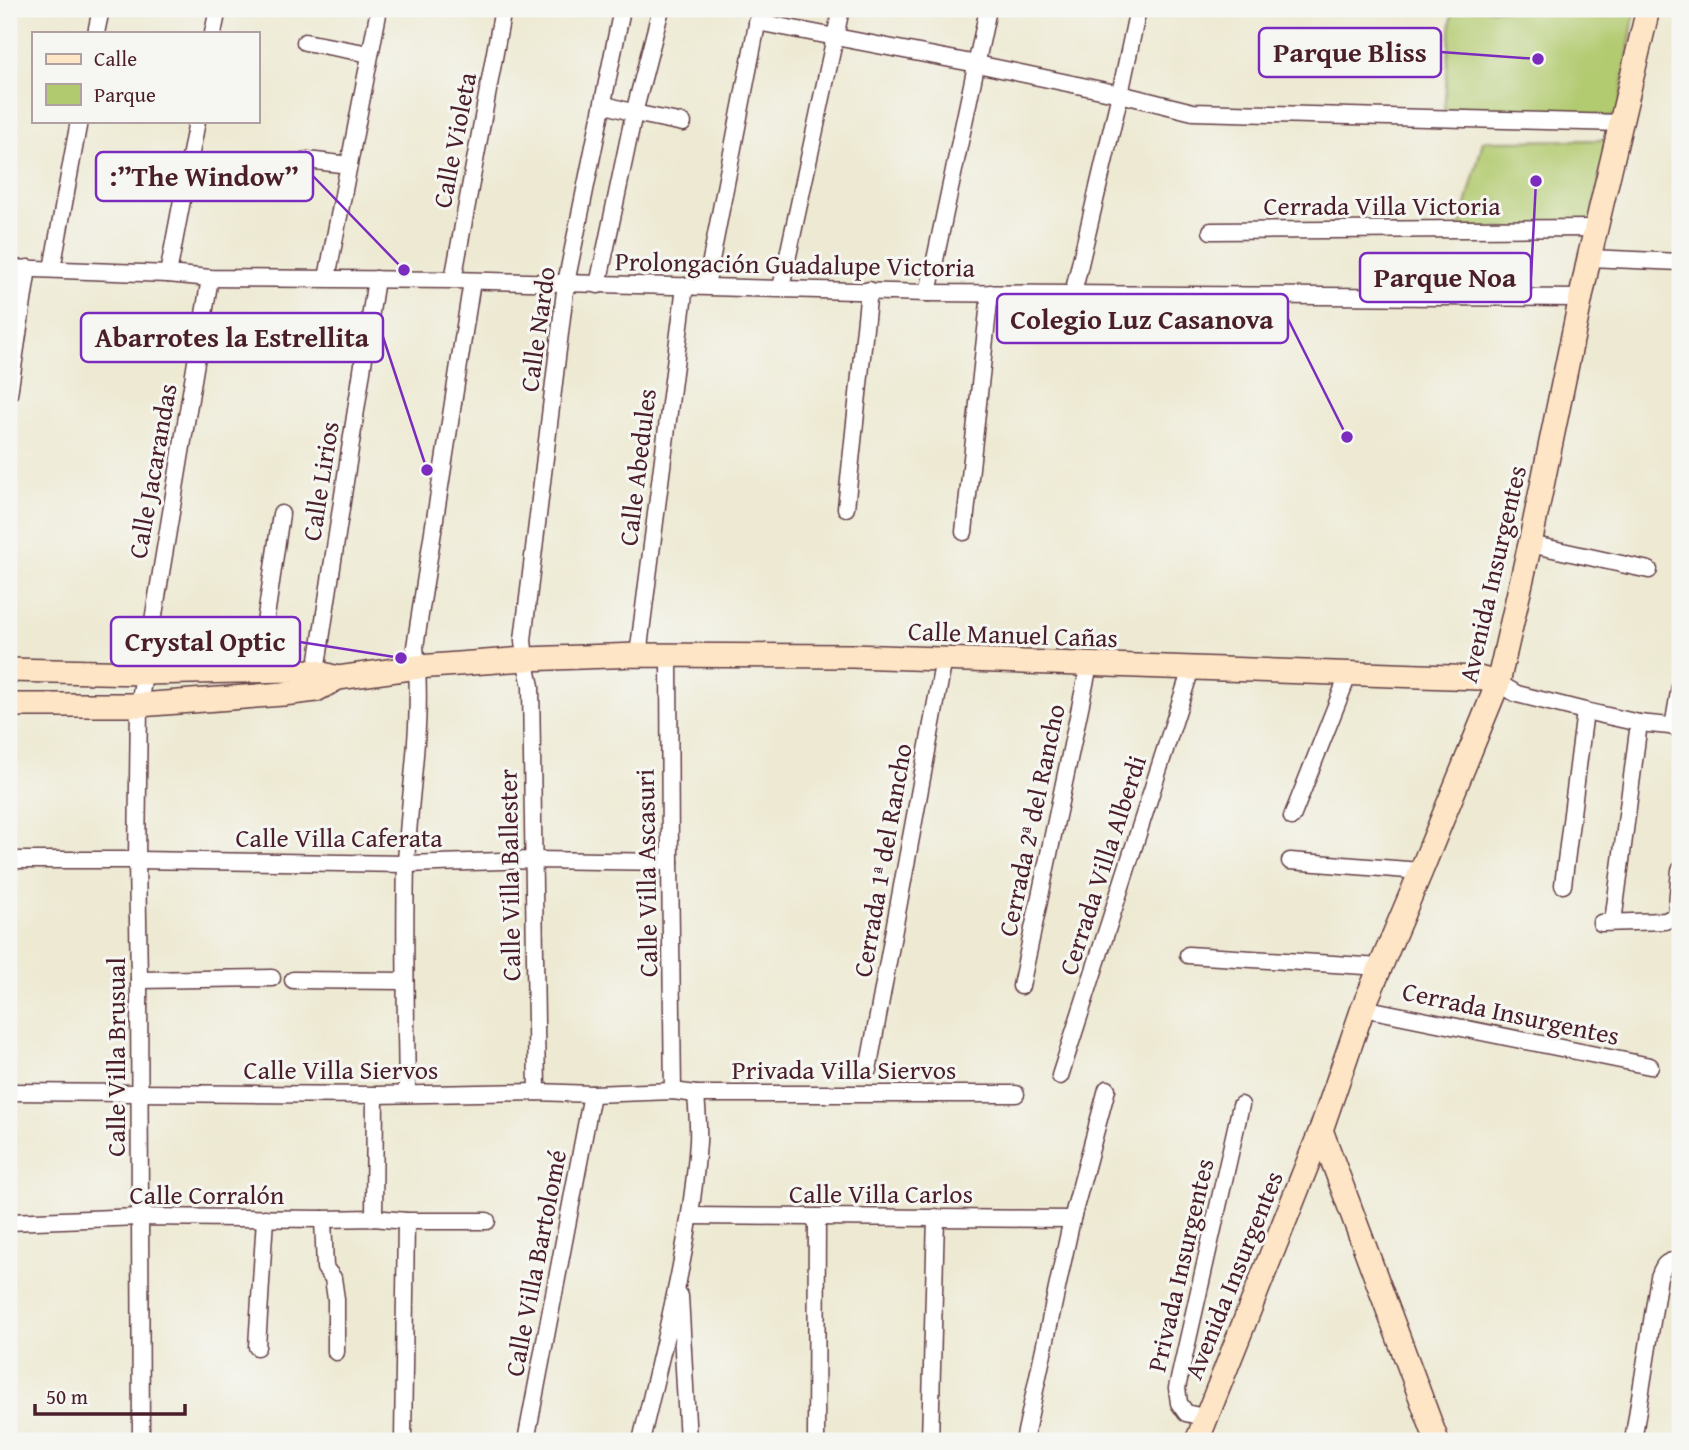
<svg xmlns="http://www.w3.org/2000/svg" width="1689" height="1450" font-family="'Gentium Book Plus',serif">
<rect width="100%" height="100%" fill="#f6f6f2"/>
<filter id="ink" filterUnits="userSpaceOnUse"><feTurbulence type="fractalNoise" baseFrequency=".0143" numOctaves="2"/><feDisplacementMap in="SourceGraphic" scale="14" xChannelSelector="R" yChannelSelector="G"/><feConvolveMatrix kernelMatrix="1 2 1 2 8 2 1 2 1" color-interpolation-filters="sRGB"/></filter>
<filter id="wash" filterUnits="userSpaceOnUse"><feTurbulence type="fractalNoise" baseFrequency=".00686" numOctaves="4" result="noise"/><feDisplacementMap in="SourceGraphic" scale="28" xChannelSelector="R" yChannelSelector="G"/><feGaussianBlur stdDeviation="1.57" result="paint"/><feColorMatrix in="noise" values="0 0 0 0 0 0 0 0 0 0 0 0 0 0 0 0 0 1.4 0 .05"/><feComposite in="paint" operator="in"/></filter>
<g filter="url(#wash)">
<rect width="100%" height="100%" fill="#ede9d2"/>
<g fill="#b2ca6f" stroke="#7e744d" stroke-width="2">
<path d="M1452,9h183l-17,108 -174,-7z"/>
<path d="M1607,140l-18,91 -129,-3 23,-87z"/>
</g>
</g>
<g filter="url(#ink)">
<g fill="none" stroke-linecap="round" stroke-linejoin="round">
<defs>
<g id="street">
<path d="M757,22l220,42 143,30 73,18 429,11"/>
<path d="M96,33l5,-24"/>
<path d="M213,33l5,-24"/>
<path d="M305,42l65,12"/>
<path d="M603,104l31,9 49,10"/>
<path d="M307,160l42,5"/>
<path d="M1211,231l385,-3"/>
<path d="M1589,258l91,4"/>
<path d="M9,268l159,6 42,4 243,2 475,13 652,5"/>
<path d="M52,269l27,-148"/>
<path d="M168,274l29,-153"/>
<path d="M327,278l52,-269"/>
<path d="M453,280l50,-271"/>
<path d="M598,285l36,-172 27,-104"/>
<path d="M706,286l54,-277"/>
<path d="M781,288l60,-279"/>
<path d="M928,293l60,-284"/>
<path d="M1073,294l47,-200 18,-85"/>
<path d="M9,394l19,-126"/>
<path d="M846,508l23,-218"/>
<path d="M964,532l26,-239"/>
<path d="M1530,544l119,26"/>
<path d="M638,655l47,-369"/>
<path d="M669,655l1,207 3,229"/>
<path d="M258,671l23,-157"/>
<path d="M316,681v-9l60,-393"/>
<path d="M1498,683l19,11 68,17 54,12 41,4"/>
<path d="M1673,727l7,-41"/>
<path d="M1292,817l57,-144"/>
<path d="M9,860h128l269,4 128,-4 136,2"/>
<path d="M1290,861l131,10"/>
<path d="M1563,885l22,-174"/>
<path d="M1613,922l26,-199"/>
<path d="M1601,923l64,-2 11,-5 4,-46"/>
<path d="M1188,955l193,12"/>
<path d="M139,980l133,-2"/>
<path d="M293,980l112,1"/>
<path d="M1021,986l68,-321"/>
<path d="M1363,1008l287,58"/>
<path d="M868,1070l76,-411"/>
<path d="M1060,1076l131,-407"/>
<path d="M9,1092l366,3 162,-3 55,2 81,-3 23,3h320"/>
<path d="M537,1092l-6,-406 -6,-27 -2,-19 43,-357 56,-274"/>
<path d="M407,1094c-1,-77 -3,-153 -1,-229 3,-73 18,-146 9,-218l57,-366"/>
<path d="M690,1216l382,3"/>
<path d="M374,1218l1,-123"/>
<path d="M323,1219l2,49 8,10 3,21v53"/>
<path d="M9,1222l131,-5 183,2 51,-1 32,3h81"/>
<path d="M680,1296l8,145"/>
<path d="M257,1347l8,-129"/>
<path d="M1207,1418l-21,-5 -7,-10 -2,-15 64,-283"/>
<path d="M141,1441l-2,-461 -2,-120 2,-155 71,-427"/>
<path d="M403,1441l3,-220"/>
<path d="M526,1441l66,-347"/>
<path d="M641,1441c23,-99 50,-197 57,-299 1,-16 -1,-32 -2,-48"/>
<path d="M816,1441l1,-224"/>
<path d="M930,1441l6,-224"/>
<path d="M1024,1441l48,-222 35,-130"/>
<path d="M1633,1441l26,-164c4,-11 7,-18 21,-16"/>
</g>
<g id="secondary">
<path d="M9,670l134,3 149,-3 24,2 22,6"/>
<path d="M9,705h130l144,-11 33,-4 22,-12 80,-11 107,-8 113,-4 214,1 627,22 19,5"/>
<path d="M1321,1130l116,311"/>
<path d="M1197,1441l124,-311 42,-122 58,-137 77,-188 32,-139 59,-286 59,-249"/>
</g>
</defs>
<use href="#street" stroke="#623d44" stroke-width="19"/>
<use href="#secondary" stroke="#623d44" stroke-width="26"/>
<use href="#street" stroke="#fff" stroke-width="16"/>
<use href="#secondary" stroke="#fde5c5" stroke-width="23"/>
</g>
</g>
<g text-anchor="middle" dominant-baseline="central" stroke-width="6" stroke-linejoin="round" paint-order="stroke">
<g font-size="26" fill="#4a1f2b" stroke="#f6f6f2">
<text transform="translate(454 140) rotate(-79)">Calle Violeta</text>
<text x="1382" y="205">Cerrada Villa Victoria</text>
<text transform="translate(795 264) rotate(1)">Prolongación Guadalupe Victoria</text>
<text transform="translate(537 329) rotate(-82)">Calle Nardo</text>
<text transform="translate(637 467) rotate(-83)">Calle Abedules</text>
<text transform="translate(152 471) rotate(-80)">Calle Jacarandas</text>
<text transform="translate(320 481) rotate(-81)">Calle Lirios</text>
<text transform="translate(1492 574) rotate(-77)">Avenida Insurgentes</text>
<text transform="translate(1013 634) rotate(2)">Calle Manuel Cañas</text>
<text transform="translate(1031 820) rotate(-78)">Cerrada 2ª del Rancho</text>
<text x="339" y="837">Calle Villa Caferata</text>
<text transform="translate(882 860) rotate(-80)">Cerrada 1ª del Rancho</text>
<text transform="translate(1102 865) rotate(-72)">Cerrada Villa Alberdi</text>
<text transform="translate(646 873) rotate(-91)">Calle Villa Ascasuri</text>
<text transform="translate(509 875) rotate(-91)">Calle Villa Ballester</text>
<text transform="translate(1511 1013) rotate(12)">Cerrada Insurgentes</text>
<text transform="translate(115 1057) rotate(-90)">Calle Villa Brusual</text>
<text x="341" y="1069">Calle Villa Siervos</text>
<text x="844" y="1069">Privada Villa Siervos</text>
<text x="881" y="1193">Calle Villa Carlos</text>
<text x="207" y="1194">Calle Corralón</text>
<text transform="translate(535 1263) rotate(-79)">Calle Villa Bartolomé</text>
<text transform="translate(1180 1265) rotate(-77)">Privada Insurgentes</text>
<text transform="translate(1233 1275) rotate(-68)">Avenida Insurgentes</text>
</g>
</g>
<path fill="none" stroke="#7b2cbf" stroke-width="2.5" d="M1538 59L1441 52M404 270L313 176M1536 181L1531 277M1347 437L1288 319M427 470L383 337M401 658L300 642"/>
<g fill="#7b2cbf" stroke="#f6f6f2" stroke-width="2.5">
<circle cx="1538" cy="59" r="7"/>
<circle cx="404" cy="270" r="7"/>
<circle cx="1536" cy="181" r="7"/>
<circle cx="1347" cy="437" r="7"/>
<circle cx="427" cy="470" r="7"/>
<circle cx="401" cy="658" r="7"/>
</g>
<g fill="#f6f6f2" stroke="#7b2cbf" stroke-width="2.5">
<rect x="1259" y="28" width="182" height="49" rx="7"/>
<rect x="96" y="152" width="217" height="49" rx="7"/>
<rect x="1360" y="253" width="171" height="49" rx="7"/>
<rect x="997" y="294" width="291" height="49" rx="7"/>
<rect x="81" y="313" width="302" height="49" rx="7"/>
<rect x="111" y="617" width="189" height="49" rx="7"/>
</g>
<g font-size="28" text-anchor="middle" font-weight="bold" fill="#4a1f2b">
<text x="1350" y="62">Parque Bliss</text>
<text x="204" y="186">:”The Window”</text>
<text x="1445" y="287">Parque Noa</text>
<text x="1142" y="329">Colegio Luz Casanova</text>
<text x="232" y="347">Abarrotes la Estrellita</text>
<text x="205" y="651">Crystal Optic</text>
</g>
<rect width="1689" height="1450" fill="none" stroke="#f6f6f2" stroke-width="35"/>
<rect x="32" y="32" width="228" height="91" fill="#f6f6f2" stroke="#b1a0a2" stroke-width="2"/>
<rect x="46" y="54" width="35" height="10" fill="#fde5c5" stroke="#b1a0a2" stroke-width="2"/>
<text x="94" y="66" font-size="21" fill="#4a1f2b">Calle</text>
<rect x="46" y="84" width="35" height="21" fill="#b2ca6f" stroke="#b1a0a2" stroke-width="2"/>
<text x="94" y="102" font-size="21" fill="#4a1f2b">Parque</text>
<path d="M35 1404v10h150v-10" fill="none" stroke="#4a1f2b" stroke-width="3.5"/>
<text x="46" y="1404" font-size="21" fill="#4a1f2b" stroke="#f6f6f2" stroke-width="5" paint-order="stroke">50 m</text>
</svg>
